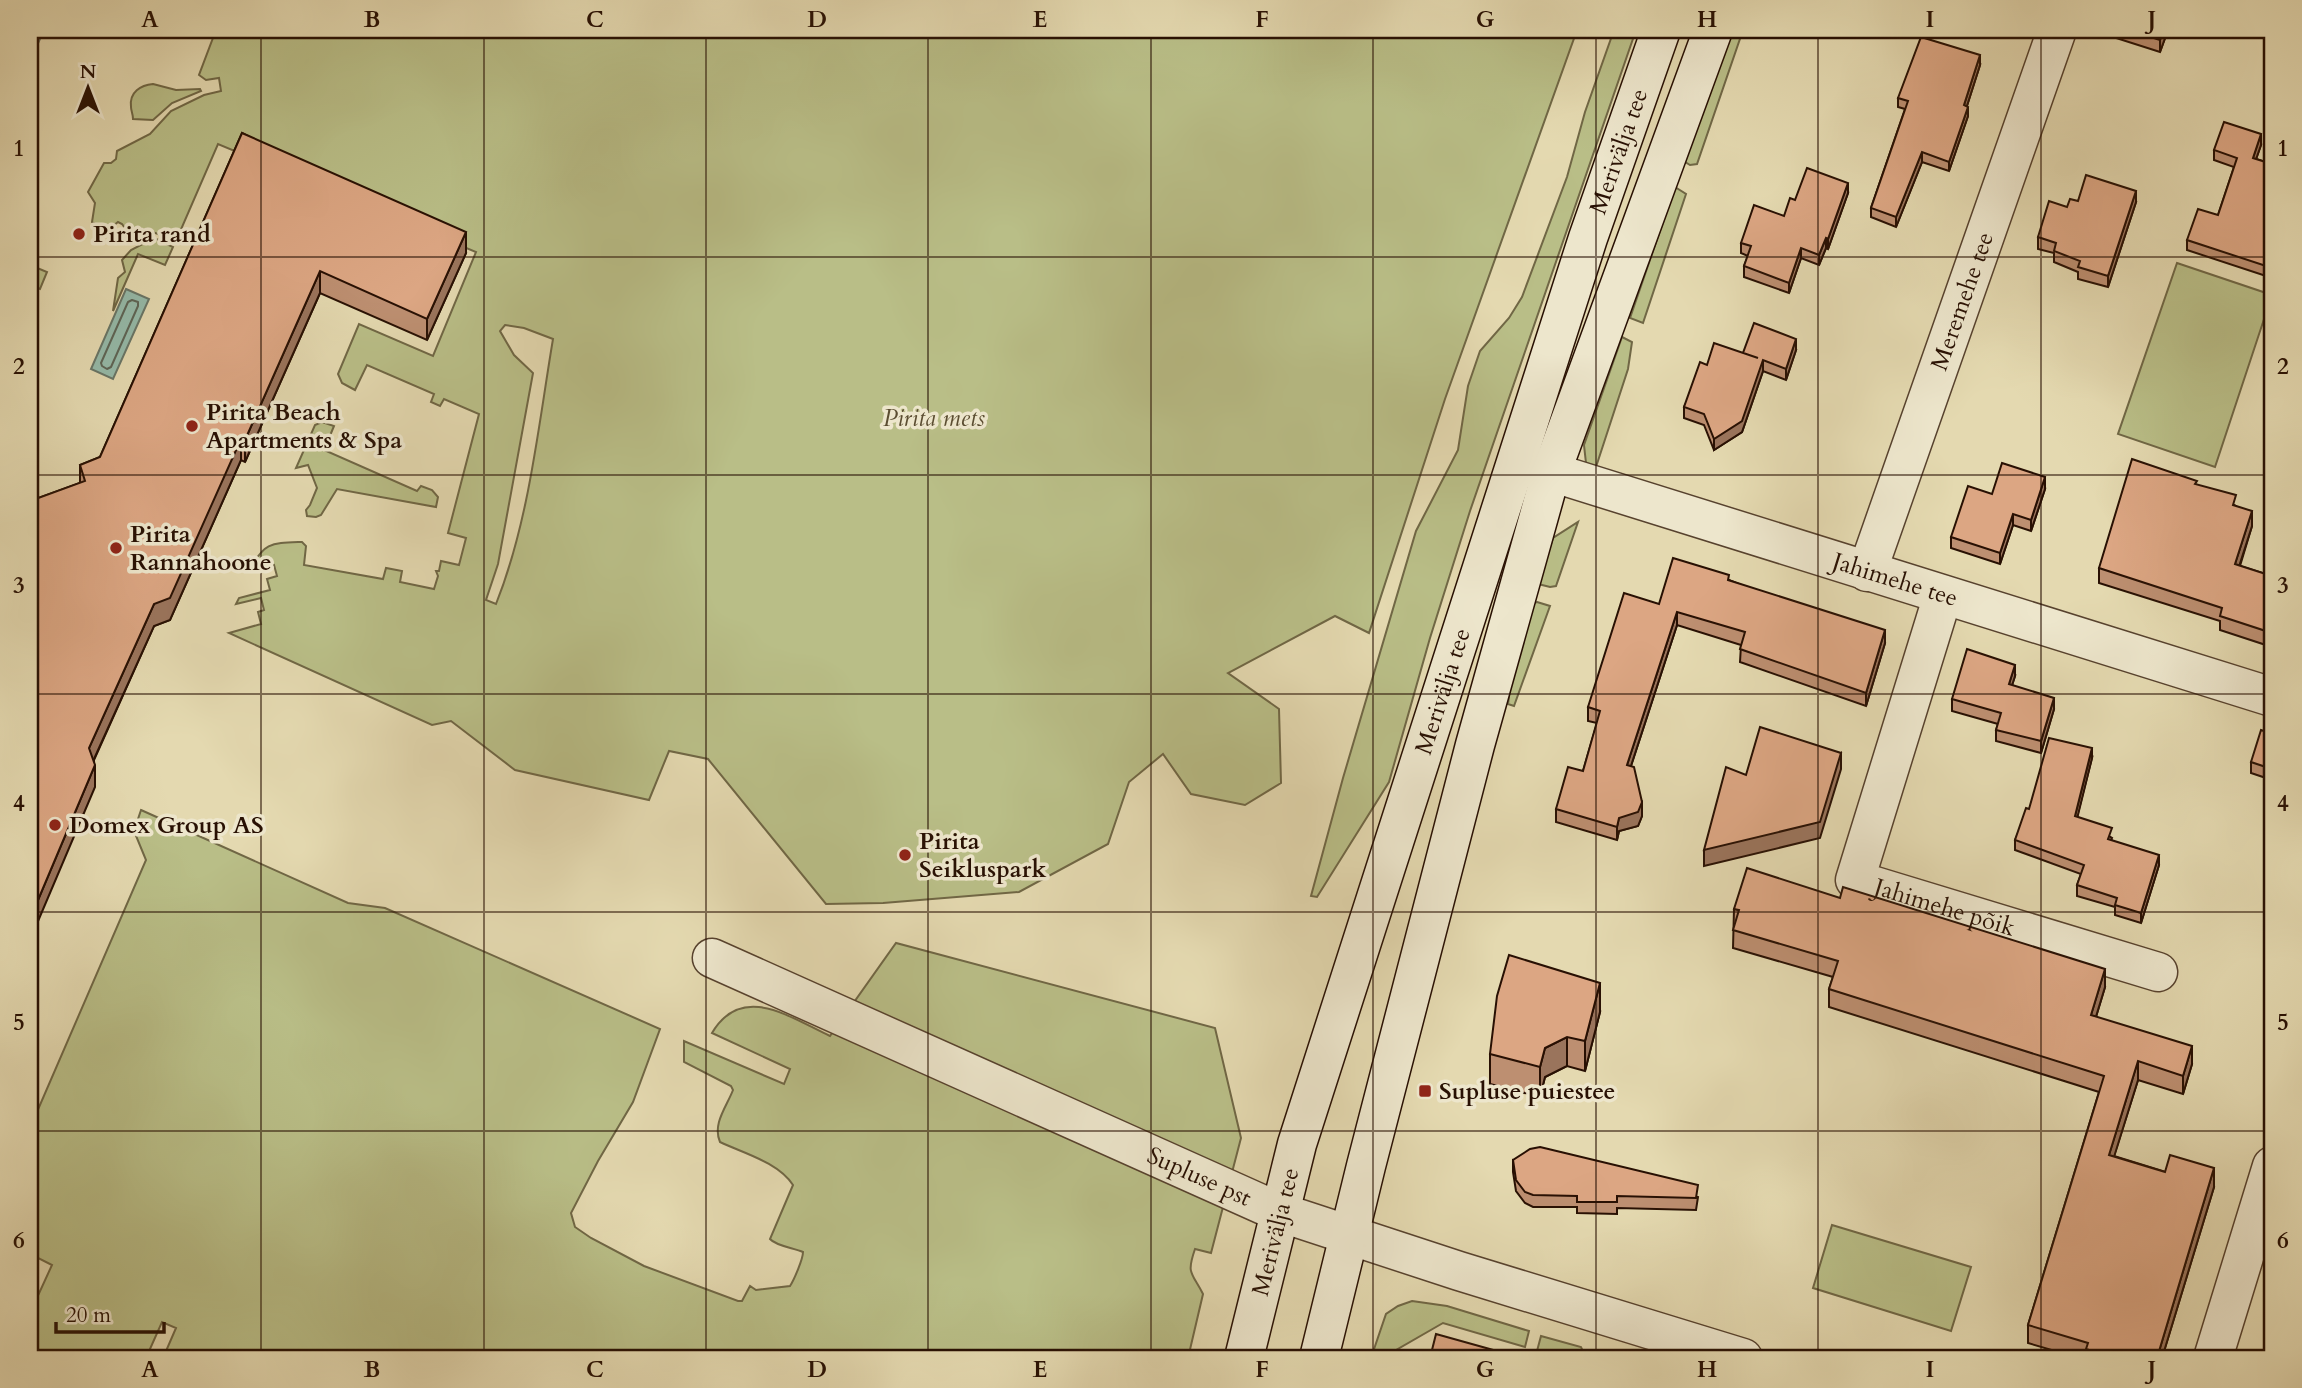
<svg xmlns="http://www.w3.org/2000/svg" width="2302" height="1388" font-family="Cardo,serif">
<rect width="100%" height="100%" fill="#e4d9b0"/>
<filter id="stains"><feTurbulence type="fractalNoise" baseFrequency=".00286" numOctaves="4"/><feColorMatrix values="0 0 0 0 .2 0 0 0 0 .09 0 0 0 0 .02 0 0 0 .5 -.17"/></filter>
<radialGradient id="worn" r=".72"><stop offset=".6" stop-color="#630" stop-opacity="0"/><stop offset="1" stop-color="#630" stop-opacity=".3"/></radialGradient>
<g fill="#b9be87" stroke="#706745" stroke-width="2" fill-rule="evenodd">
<path d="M216,30h1361l-132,369 -76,234 -34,-17 -107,57 51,36 2,74 -36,22 -54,-11 -28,-40 -34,28 -21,62 -89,48 -136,11 -57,1 -118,-145 -39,-8 -20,49 -134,-30 -64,-49 -19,4 -203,-92 32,-9 -3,-12 6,-2 -3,-12 -25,6 3,-6 31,-8 -3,-11 10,-3 -3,-11 -24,6c13,-29 22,-28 52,-29l4,4 -2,19 79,14 3,-11 16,3 -2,11 34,7 4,-13 -2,-5h3l2,-10 18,4 7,-27 -18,-5 31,-119 -35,-15 -4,7 -9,-4 3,-8 -67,-29 -12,25 -13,-7 -4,-9 21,-50 74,32 43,-104 -258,-108 -42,97 -31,-12 -15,6 -8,-11 -4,-2 -5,4 -16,-1 -5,-3 3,-19 -7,-11 16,-29h7l5,-4 1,-8 33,-17 21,-23 33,-16 17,-4 -2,-13 -13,2 -7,-5zM505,325l19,3 29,11c-15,89 -24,182 -57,265l-10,-4 12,-36 35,-191 -19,-18 -14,-24z"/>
<path d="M1614,30h22l-166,481 -40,127 -41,144 -72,115 -6,-1 32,-118 73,-247 42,-81 10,-64 12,-35 29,-33 13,-21 45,-120 18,-65z"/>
<path d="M1728,30h15l-46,134 -7,1 -8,-5z"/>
<path d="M153,84l23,6 24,-1 1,2 -29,12 -19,17 -20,-1c0,-5 -2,-8 -2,-12 -2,-15 10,-22 22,-23z"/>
<path d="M1675,187l11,7 -43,129 -13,-5z"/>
<path d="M154,238l19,9 -8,18 -27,-11 -25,57 5,-33 7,-6 -3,-12 9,-10z"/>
<path d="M2177,263l95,32 -57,172 -97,-33z"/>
<path d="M30,265l17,7 -7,17 -10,-4z"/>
<path d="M1622,337l10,5 -4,27 -32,98 -10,-4 -2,-18z"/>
<path d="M322,422l12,4 -10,24 93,41 4,-5 11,4 6,7 -2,10 -99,-18 -16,26 -5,2 -9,-1 -1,-6 4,-5 7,-17 -9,-23 -12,3 19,-43z"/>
<path d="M1578,522l-22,64 -6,1 -12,-3 15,-46z"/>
<path d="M1537,602l13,4 -36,100 -6,-2 3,-23 23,-78z"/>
<path d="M141,810l207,93 37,5 275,121 -27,73 -35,59 -27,52 4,14 16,11 53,28 94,35h4l8,-15 6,4 34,-4c4,-6 13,-27 13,-34 -9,-4 -27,-6 -33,-13l23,-54c-15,-23 -50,-32 -73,-43 -8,-18 7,-36 13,-52l-2,-4 -47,-24v-21l100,43 6,-15 -78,-36c30,-51 79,-15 118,3l66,-93 319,85 26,110 -30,115 -16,-4c-9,26 -3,23 8,45l-15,64h-1025l13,-30 -14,-6 -16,36h-116v-45l22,-48 -22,-11v-126l116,-268 -12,-29z"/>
<path d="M1832,1225l139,42 -20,64 -138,-43z"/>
<path d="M1412,1301l35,5 82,25 -4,16 -82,-24 -52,30 -2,5h-18l15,-44 12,-8z"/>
<path d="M1541,1336l40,11 5,11h-23l-26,-7z"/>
</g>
<g fill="#95baa9" stroke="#697667" stroke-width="2">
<path d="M30,30h14l-14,31z"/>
<path d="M126,289l23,10 -36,80 -22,-10z"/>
</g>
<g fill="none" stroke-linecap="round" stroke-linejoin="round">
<path stroke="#5e6556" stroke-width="2" d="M132,300l6,2v4l-27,61 -4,2 -5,-3 -1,-3 27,-61z"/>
<defs>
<g id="street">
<path id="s1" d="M1519,462l753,235"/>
<path id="s2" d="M1867,572l190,-542"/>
<path id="s3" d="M1943,595l-88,285 303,92"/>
<path id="s4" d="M712,958l567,254 180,59 284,87"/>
<path d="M2213,1358l59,-192"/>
</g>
<g id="secondary">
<path id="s5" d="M1244,1358l53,-214 291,-906 73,-208"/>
<path d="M1319,1358l47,-192 109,-421 76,-272 162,-443"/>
</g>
</defs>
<use href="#street" stroke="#57422e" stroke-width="41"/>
<use href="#secondary" stroke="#281003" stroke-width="41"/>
<use href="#street" stroke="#ede6cc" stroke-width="38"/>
<use href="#secondary" stroke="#ede6cc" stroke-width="38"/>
</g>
<g fill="#bd8f71" stroke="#281003" stroke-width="2">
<path d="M2113,30h55l-8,22 -47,-15z"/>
<path d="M1980,65l-13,41 1,10 -19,55 -27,-9 -26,65 -25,-10v-9l34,-99 -7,-2v-9z"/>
<path d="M242,133l224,120 -39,87 -107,-47 -75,169 -4,-2 -71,160 -16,6 -60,134 1,27 -62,-287 47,-17v-18l20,-8z"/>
<path d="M2261,145l-5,14 16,5v94l-6,18 -79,-26v-10l31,-25 16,-48 -20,-7v-10z"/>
<path d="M1848,193l-20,56 -2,-1 -7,17 -18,-7 -12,35 -45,-16v-11l4,-10 -7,-3v-10l43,-27 11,-16z"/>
<path d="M2078,201l58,1 -28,85 -30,-8v-7l-24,-10v-9l-16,-4v-12l29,-30z"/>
<path d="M1796,350l-10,30 -23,-9 -21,61 -28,18 -10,-25 -20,-7v-11l23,-42 36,-12z"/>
<path d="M2197,485l39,21 16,20 -12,40 32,10v71l-52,-17v-9l-121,-38v-15z"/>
<path d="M2045,489l-14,42 -18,-6 -13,39 -49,-16v-11l41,-43z"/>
<path d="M1729,580l156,63 -19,63 -126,-44 1,-17 -64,-20 -46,141 11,50 -4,10 -19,5 -2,9 -61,-18v-13l27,-38 14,-48 -9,-2v-14l71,-103z"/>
<path d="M2015,676l-3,9 42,24 -13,44 -45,-12v-11l2,-6 -46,-13v-12z"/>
<path d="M2272,734v46l-21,-7v-11z"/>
<path d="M2092,758l-15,59 35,21 -1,2 48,25 -18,58 -26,-8v-8l-38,-11v-11l4,-11 -66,-24v-10l14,-31z"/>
<path d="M1734,909l371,78 -9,30 96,47 -9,30 -45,-14 -24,76 100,31 -52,171h-83l-51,-15v-18l71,-233 -270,-85v-18l4,-12 -100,-29z"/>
<path d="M1600,1012l-15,59 -18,-5 -22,11 -5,20 -50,-13v-30z"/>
<path d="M1513,1160l185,37 -2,13 -79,-2v6l-40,-1v-6h-44l-8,-4 -9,-12 -3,-19z"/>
</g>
<g fill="#9a745c" stroke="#281003" stroke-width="2">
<path d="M2164,30h4l-8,22v-12z"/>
<path d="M1980,55v10l-16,50v-10z"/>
<path d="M1968,107v9l-19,55v-9z"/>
<path d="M2261,134v11l-8,23v-10z"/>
<path d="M1922,152v10l-26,65v-10z"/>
<path d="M1848,183v10l-20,56v-10z"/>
<path d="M2136,191v11l-28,85v-11z"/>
<path d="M466,232v21l-39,87v-21z"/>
<path d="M1826,238v10l-7,17v-10z"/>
<path d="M2272,247v11l-6,18v-10z"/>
<path d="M1801,248v10l-12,35v-10z"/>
<path d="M320,271v22l-75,169v-22z"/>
<path d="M1796,339v11l-10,30v-11z"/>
<path d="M1763,360v11l-21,61 -28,18v-11z"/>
<path d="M241,439v21l-71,160 -16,6 -65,144v-22l65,-144z"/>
<path d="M2045,477v12l-14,42v-11z"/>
<path d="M2252,511v15l-17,53v-15z"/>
<path d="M2013,514v11l-13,39v-11z"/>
<path d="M1677,612v13l-50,153v-13z"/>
<path d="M1885,630v13l-19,63v-13z"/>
<path d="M2015,665v11l-6,19v-11z"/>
<path d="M2054,698v11l-13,44v-12z"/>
<path d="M2092,748v10l-17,69v-11z"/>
<path d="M1841,753v16l-21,69 -116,28v-16z"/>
<path d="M95,765v22l-65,153v-21z"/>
<path d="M1642,802v14l-4,10 -19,5 -2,9v-13l2,-9z"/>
<path d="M2159,855v10l-18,58v-10z"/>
<path d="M2105,969v18l-14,46v-18z"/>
<path d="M1600,983v29l-15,59v-30z"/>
<path d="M1567,1037v29l-22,11 -5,20v-30l5,-19z"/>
<path d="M2192,1046v18l-9,30v-18z"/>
<path d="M2138,1061v19l-29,93v-18z"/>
<path d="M2214,1168v19l-52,171h-5z"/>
</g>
<g fill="#dca683" stroke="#281003" stroke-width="2">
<path d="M2128,30h36l-4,10z"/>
<path d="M1921,37l59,18 -16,50 4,2 -19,55 -27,-10 -26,65 -25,-9 37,-107 -10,-3z"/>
<path d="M2224,122l37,12 -8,24 19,6v83l-6,19 -79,-26 11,-31 20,6 19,-57 -23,-8z"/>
<path d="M242,133l224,99 -39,87 -107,-48 -75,169 -4,-1 -71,159 -16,6 -65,144 6,17 -65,154v-428l3,9 52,-19 -5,-16 20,-8z"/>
<path d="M1807,168l41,15 -20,56 -2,-1 -7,17 -18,-7 -12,35 -45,-17 7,-20 -10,-3 13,-38 30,11 6,-18 5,2z"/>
<path d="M2086,175l50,16 -28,85 -30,-9 2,-6 -26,-10 2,-8 -18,-6 11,-36 18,6 3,-8 8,2z"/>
<path d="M1754,323l42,16 -10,30 -23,-9 -21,61 -28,18 -10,-25 -20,-7 16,-45 7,3 7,-22 44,15 -15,-5z"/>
<path d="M2132,459l65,22 -2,3 41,11 -3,10 19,6 -17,53 37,12v57l-52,-17 2,-8 -123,-40z"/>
<path d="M2002,463l43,14 -14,43 -18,-6 -13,39 -49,-16 17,-51 24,8z"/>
<path d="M1673,558l56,17 -1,5 157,50 -19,63 -126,-44 5,-17 -68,-20 -50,153 7,2 8,35 -4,10 -19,6 -2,9 -61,-18 12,-42 15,4 17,-60 -12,-4 36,-114 35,11z"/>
<path d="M1967,649l48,16 -6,19 45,14 -13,43 -45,-11 5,-17 -49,-14z"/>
<path d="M1760,727l81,26 -21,69 -116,28 22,-83 20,8z"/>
<path d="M2261,730l11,4v35l-21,-7z"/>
<path d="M2049,738l43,10 -17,68 37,12 -4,11 51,16 -18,58 -26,-8 2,-7 -40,-13 7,-20 -69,-25 11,-32 3,1z"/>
<path d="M1747,868l93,30 3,-11 262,82 -14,46 101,31 -9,30 -45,-15 -29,94 56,17 5,-17 44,13 -57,190h-43l-28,-9 2,-6 -60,-18 76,-249 -275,-87 9,-28 -105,-31 6,-20 -5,-1z"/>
<path d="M1509,955l91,28 -15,58 -18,-4 -22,11 -5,19 -50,-13 7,-58z"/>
<path d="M1540,1147l158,38 -2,13 -79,-2v6h-40v-6l-44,-1 -8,-3 -9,-12 -3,-20 17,-11z"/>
<path d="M2272,1323v35h-10z"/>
<path d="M1436,1334l86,24h-92z"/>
</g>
<path fill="none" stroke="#281003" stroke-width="2" stroke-opacity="0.55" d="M261,30v1328M484,30v1328M706,30v1328M928,30v1328M1151,30v1328M1373,30v1328M1596,30v1328M1818,30v1328M2041,30v1328M30,257h2242M30,475h2242M30,694h2242M30,912h2242M30,1131h2242"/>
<g fill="#8f2418" stroke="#ede6cc" stroke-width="2.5">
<circle cx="79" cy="234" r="7"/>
<circle cx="192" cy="426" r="7"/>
<circle cx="116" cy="548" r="7"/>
<circle cx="55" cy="825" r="7"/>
<circle cx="905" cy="855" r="7"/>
<rect x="1418" y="1084" width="14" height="14" rx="3.5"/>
</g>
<g text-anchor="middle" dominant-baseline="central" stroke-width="7" stroke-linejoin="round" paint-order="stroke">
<g font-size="24" fill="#281003" stroke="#ede6cc">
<text stroke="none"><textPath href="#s5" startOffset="1264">Merivälja tee</textPath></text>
<text stroke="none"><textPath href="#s2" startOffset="287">Meremehe tee</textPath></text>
<text stroke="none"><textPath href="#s1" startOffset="394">Jahimehe tee</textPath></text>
<text stroke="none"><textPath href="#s5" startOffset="696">Merivälja tee</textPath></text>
<text stroke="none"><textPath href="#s3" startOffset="392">Jahimehe põik</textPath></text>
<text stroke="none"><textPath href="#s4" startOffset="534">Supluse pst</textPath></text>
<text stroke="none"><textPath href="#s5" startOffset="130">Merivälja tee</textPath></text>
</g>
<g font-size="24" font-weight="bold" fill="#281003" stroke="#ede6cc" text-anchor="start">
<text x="93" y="234">Pirita rand</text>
<text x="206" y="412">Pirita Beach<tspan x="206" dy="28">Apartments &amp; Spa</tspan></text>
<text x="130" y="534">Pirita<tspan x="130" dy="28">Rannahoone</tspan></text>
<text x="69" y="825">Domex Group AS</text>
<text x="919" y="841">Pirita<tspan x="919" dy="28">Seikluspark</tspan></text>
<text x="1439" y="1091">Supluse puiestee</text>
</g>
<g font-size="24" font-style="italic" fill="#5b4d31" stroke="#ede6cc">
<text x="934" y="418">Pirita mets</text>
</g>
</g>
<rect width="2302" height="1388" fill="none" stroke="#e4d9b0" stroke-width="77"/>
<g transform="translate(88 88)" stroke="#ede6cc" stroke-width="5" paint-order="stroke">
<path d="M0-5L12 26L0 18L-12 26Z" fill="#281003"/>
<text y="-10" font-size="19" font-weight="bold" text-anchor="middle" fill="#281003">N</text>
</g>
<path d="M56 1322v10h108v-10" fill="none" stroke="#281003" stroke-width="3.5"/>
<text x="66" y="1322" font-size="21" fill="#281003" stroke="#ede6cc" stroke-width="5" paint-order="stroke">20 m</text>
<rect x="38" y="38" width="2226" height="1312" fill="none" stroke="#281003" stroke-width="2.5"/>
<g font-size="23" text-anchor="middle" font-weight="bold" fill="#281003">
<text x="150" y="27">A</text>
<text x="372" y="27">B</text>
<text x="595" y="27">C</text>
<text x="817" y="27">D</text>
<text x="1040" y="27">E</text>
<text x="1262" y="27">F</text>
<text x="1485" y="27">G</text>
<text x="1707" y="27">H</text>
<text x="1930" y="27">I</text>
<text x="2152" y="27">J</text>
<text x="19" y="156">1</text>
<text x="2283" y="156">1</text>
<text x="19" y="374">2</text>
<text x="2283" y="374">2</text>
<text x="19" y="593">3</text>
<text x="2283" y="593">3</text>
<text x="19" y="811">4</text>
<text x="2283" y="811">4</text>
<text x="19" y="1030">5</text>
<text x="2283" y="1030">5</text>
<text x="19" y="1248">6</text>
<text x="2283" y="1248">6</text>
<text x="150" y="1377">A</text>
<text x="372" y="1377">B</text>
<text x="595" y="1377">C</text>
<text x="817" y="1377">D</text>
<text x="1040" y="1377">E</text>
<text x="1262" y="1377">F</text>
<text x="1485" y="1377">G</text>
<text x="1707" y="1377">H</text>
<text x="1930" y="1377">I</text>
<text x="2152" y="1377">J</text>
</g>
<rect width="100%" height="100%" filter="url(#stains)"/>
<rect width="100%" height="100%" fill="url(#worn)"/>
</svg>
